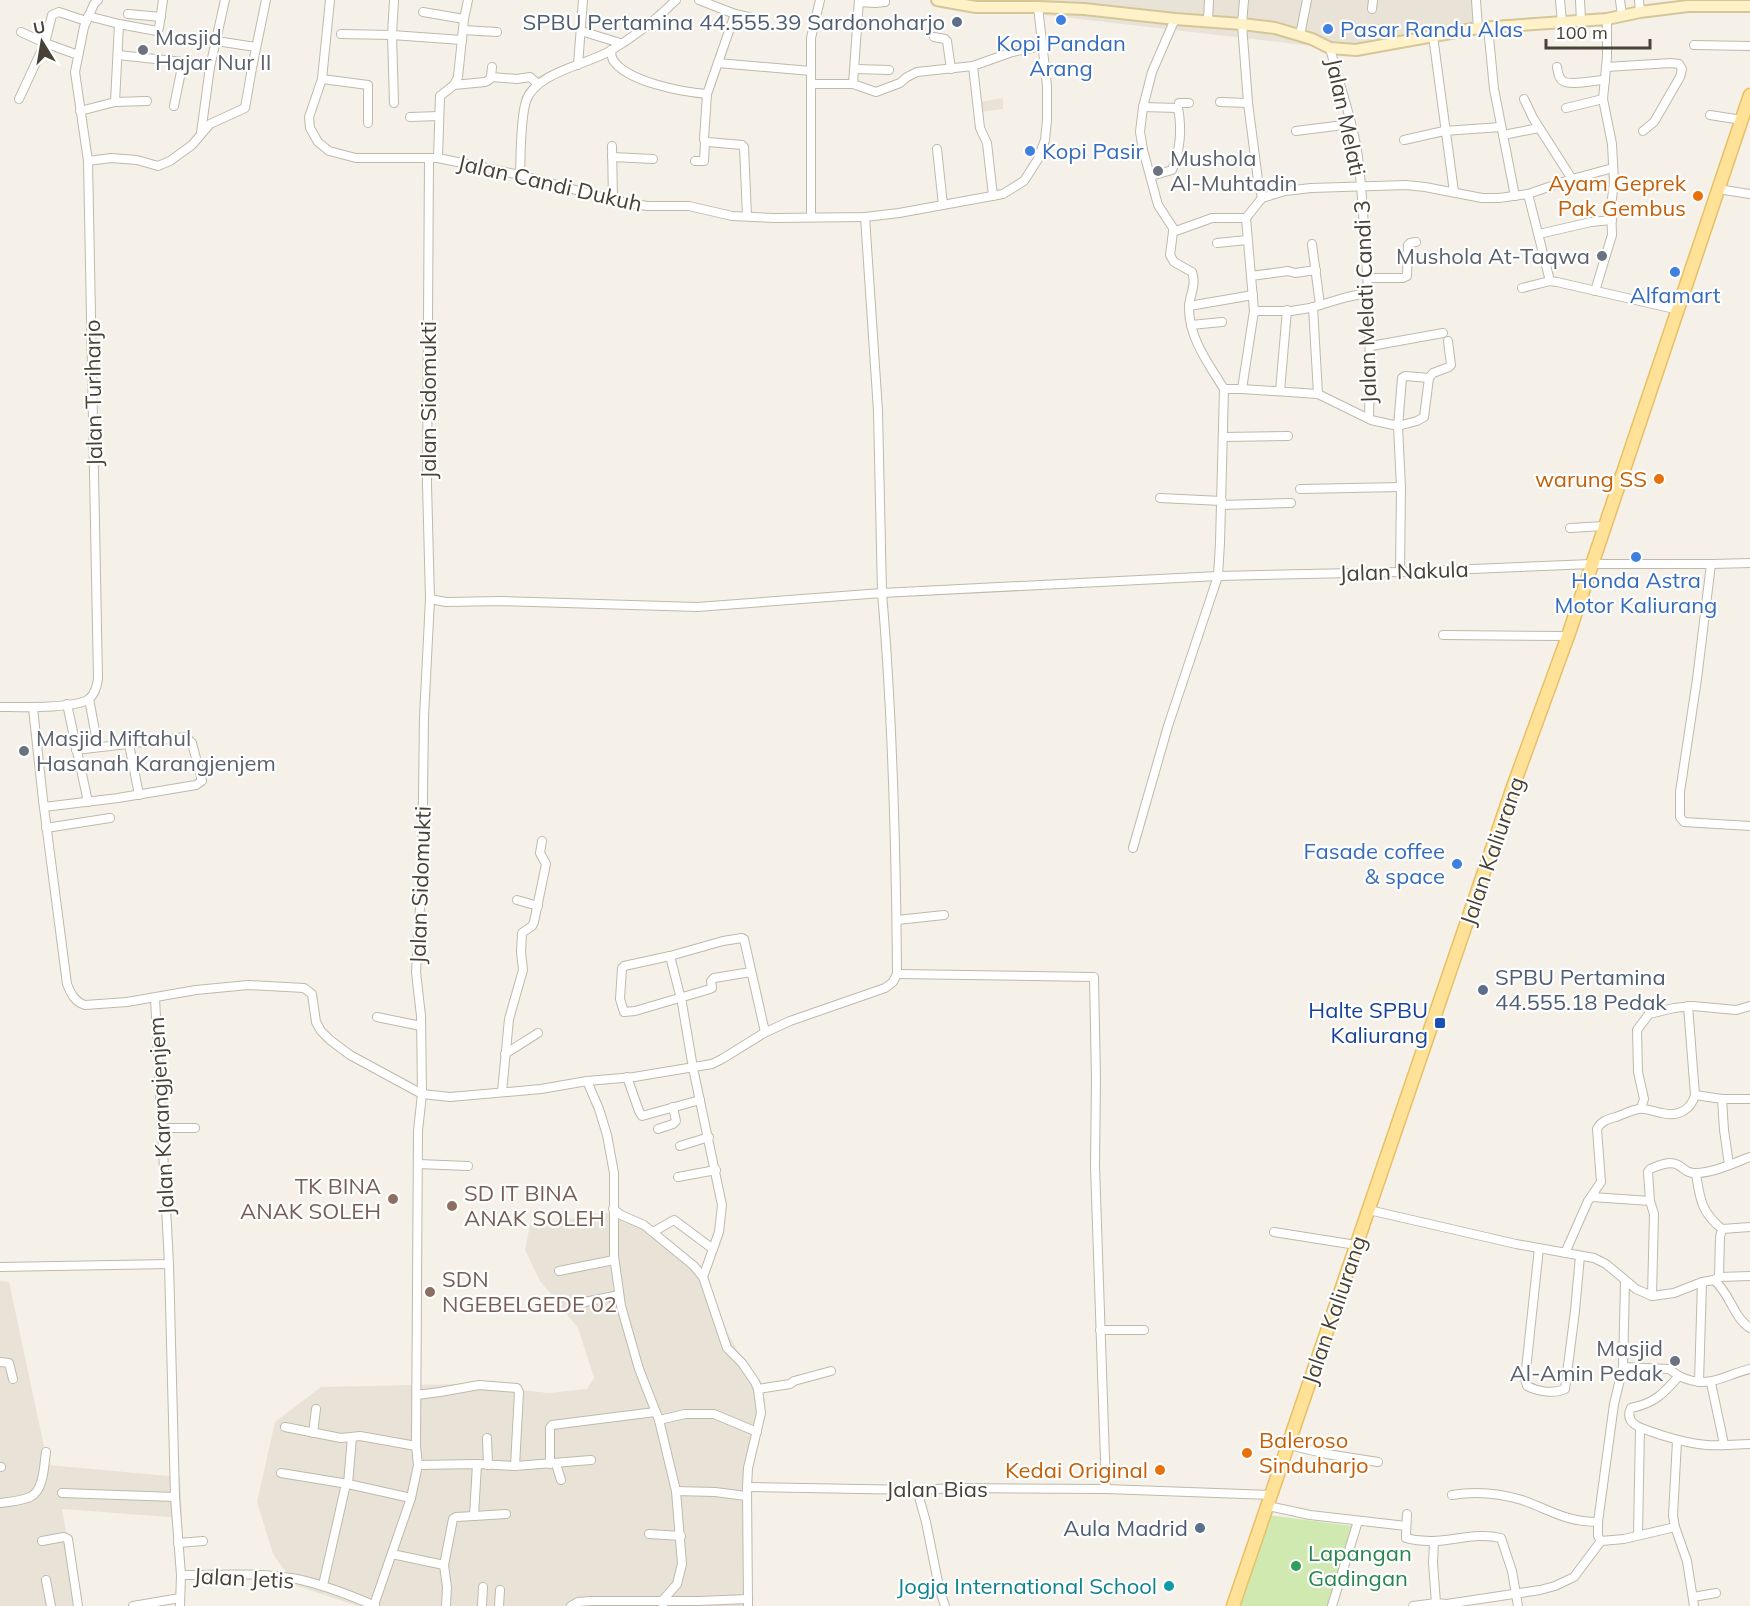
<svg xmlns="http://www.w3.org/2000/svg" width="1750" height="1606" font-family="Mulish,sans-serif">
<rect width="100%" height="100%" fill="#f5f1e9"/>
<g fill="#e9e3d7">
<path d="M961,0h516l1,28 -148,20 -354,-41z"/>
<path d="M1003,98v11l-23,3 -1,-10z"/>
<path d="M608,1213l34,13 50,43 9,10 6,16 58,106 -13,71 -3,134h-392l-62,-21 -22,-31 -16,-52 18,-80 46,-35 139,-3 89,9 38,-4 7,-11 -16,-50 -38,-47 -15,-31 5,-25z"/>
<path d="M0,1281l9,1 39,183 132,12 2,41 -120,-9 17,97h-79z"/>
</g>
<path fill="#d0e9b1" d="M1268,1515l84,11 -23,80h-91z"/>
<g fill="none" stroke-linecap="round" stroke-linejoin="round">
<defs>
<g id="street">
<path d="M330,0l-8,79 -13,38 1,11 8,14 11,9 27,7h82l82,17 93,25 34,6h42l43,10 43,2 90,-1 34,-4 104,-19 21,-13 14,-22 7,-19 2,-20v-34l-9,-79"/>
<path d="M699,0l36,14 27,6"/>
<path d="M1244,0l-2,24 6,79 10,77 4,18"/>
<path d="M1476,0l2,28"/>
<path d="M1560,0l2,22"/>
<path d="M1580,0l1,21"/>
<path d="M1620,0l2,16"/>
<path d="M1639,0l1,12"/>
<path d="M859,2l16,1 10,-1v-2"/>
<path d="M1372,9l1,-9"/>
<path d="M423,12l41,7"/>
<path d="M128,14l33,3"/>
<path d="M735,14l-28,80 -3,45 1,3h3l34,3 2,2 3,69"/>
<path d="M88,16l31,8 38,7 2,-3 4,-28"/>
<path d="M1208,21l1,-21"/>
<path d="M1488,27l6,62 21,107"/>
<path d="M463,30l34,2"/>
<path d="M581,31l39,12"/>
<path d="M21,32l24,11 33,12"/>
<path d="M341,34l51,1 70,5"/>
<path d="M1300,35l7,-35"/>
<path d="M1433,36l21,156"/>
<path d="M934,37l11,2 2,2 4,28"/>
<path d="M216,41l40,6"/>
<path d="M1694,45l56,1"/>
<path d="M1330,48c8,32 20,65 26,97 5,27 6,55 8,82 5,64 7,127 5,191"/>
<path d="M611,50c0,2 1,8 2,10 14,22 70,32 94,34"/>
<path d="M118,55l65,7 27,5"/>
<path d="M718,63l93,8"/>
<path d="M578,65l5,-65"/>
<path d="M973,66l7,62 7,15 6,53"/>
<path d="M1557,67c1,5 1,11 6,14 7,5 32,-1 42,-1"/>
<path d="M1606,67l65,-4 8,1 3,5 -2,8 -26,45 -11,9"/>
<path d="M855,69l34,1"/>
<path d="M491,77l1,-10"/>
<path d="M322,79l46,6v38"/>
<path d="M811,84h42l23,8 24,-9 7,-6 10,-5 56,-6 39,-14 30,-6"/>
<path d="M853,84l6,-84"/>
<path d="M454,85l31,-3 4,-2 2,-3 26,2 13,-2 8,7"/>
<path d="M19,99l26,-56 7,-28 7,-3 27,9"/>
<path d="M1524,99l9,19 39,61"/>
<path d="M115,102l4,-78"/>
<path d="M1220,102l28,1"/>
<path d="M394,103l-2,-68 2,-35"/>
<path d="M174,106l9,-44"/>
<path d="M1143,107l35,1 1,-5h10"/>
<path d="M1566,108l37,-9"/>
<path d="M80,111l35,-9 32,-1"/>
<path d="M1710,115l32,5"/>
<path d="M410,117l29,-1"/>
<path d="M1296,131l55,-7"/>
<path d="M201,133l9,-66 15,-67"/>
<path d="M1503,135l36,-7"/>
<path d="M1404,140l40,-9 57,-4"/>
<path d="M612,146l1,54"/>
<path d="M937,149l6,56"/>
<path d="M612,157l41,2"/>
<path d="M438,158l2,-62 14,-11 4,-8 6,-58 4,-19"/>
<path d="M88,161l23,-3 26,2 21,6 12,-5 22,-16 18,-21 35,-16 7,-40 14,-68"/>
<path d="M695,161h9l1,-19"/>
<path d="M520,175c1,-21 0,-54 6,-74 10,-29 60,-36 84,-50 22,-13 48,-33 66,-51"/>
<path d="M1151,176l21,-6c8,-19 10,-41 6,-62"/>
<path d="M1718,189l32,5"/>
<path d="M1528,194l22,87"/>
<path d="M811,217v-179l9,-38"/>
<path d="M865,217l13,194 4,182 336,-17 182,-4 191,-8h120l-14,115 -17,113v25l4,5 66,4"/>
<path d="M1246,218l8,93h37l19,-3 37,-11 20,-4"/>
<path d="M1173,232l39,-14h34l16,-20 23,-7 26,-3 95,-3 19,2 57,11h17l29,-4 44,-15 41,-11"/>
<path d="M1173,232v-4l-15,-23 -15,-55 -3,-18 3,-25 9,-35 23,-53"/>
<path d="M1173,232l-3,23 4,7 18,10c5,14 -3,23 -3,36 0,31 20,56 35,81"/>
<path d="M1539,234l52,-12 21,-2"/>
<path d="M1217,243l30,-3"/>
<path d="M1312,244l8,61"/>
<path d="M1251,276l37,-5 7,2 21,-3"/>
<path d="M1368,278h35l4,-2 1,-31 2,-2 6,-1"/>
<path d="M1522,288l28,-7 7,1 122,28"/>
<path d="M1595,291l17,-56 -1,-28 3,-25 -2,-38 -9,-45 4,-42v-38"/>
<path d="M1189,306l64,-11"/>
<path d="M1313,307l5,87"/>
<path d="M1191,325l31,-3"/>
<path d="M1371,346l72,-13"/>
<path d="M1405,376l24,2 -5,39 -7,4 -19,5 4,-48z"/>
<path d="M1429,378l4,-5 16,-6 2,-2 -3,-24"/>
<path d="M1224,389h18l76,5 53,26 27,6 3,61 -1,85"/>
<path d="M1242,389l12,-78"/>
<path d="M1280,391l7,-81"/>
<path d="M1223,437l65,-1"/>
<path d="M1300,489l101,-2"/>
<path d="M1160,498l62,3"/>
<path d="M1221,505l70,-2"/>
<path d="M1570,528l34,-2"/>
<path d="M1711,564l39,-1"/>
<path d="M1443,635l125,1"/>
<path d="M89,699l9,48"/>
<path d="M67,704l21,98"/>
<path d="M0,707c18,0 75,2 89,-8 6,-5 8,-13 9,-20l-10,-518 -13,-89 9,-45 10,-23 4,-4"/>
<path d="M33,708l10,92 24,184c4,10 8,18 18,21l42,-3 69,-12 52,-5 56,3 8,6 4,28 5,9 9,9 20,15 72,39 28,3 91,-8 46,-8 47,-4 78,-13 10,-5 42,-26 26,-12 95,-33 8,-6 4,-8c-1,-127 -4,-254 -15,-381l-185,14 -196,-6 -55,1 -16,-3"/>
<path d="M129,744l10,51"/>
<path d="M44,807l74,-9 78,-13 6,-4 -10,-38 -6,-6 -110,13"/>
<path d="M46,828l64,-10"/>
<path d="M1133,848l35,-122 50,-150 2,-33 4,-154"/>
<path d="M517,900l21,6"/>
<path d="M897,920l47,-5"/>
<path d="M670,956l12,47 11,65 29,137 -3,27 -16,45"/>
<path d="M751,972l-37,6 -3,3 1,7 -2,1 -75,22 -11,1 -4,-13 2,-31 2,-2 46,-10 53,-15 19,-3 2,1 21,93"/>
<path d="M897,974l197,3 2,102 -1,87 11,323"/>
<path d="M155,998l14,266 6,233 6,78 -1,31"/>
<path d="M377,1017l44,9"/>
<path d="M505,1054l33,-21"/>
<path d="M627,1077l12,34 3,5 58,-16"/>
<path d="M587,1081l12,28 8,26 7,38v83l7,50 18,63 20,51 17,71 6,73 -5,20 -14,16v6"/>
<path d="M502,1092l7,-73 14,-49 -2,-18 1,-19 10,-7 2,-4 12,-58 -6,-11 2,-12"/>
<path d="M1695,1095l27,4h28"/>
<path d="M1722,1099l2,31 5,35"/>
<path d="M1641,1108l3,-9 -6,-27 -1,-42 12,-16 25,-6 19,-2 43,4 14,-4"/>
<path d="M161,1128h34"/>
<path d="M658,1129l15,-5 3,-3 -3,-14"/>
<path d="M680,1146l29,-9"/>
<path d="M418,1164l50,2"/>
<path d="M1696,1174c4,25 5,38 26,55l-2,8 -1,40"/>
<path d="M678,1177l38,-7"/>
<path d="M1592,1197l58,4"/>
<path d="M613,1209l8,6 23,10 50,41 9,11 24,71 15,15 13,19 3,7 3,24 -13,55 -1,19 1,119"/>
<path d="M1369,1210l147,34 78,14 12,6 30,25 16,7 22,-3 28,-11 12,-2 5,-3 31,-1"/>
<path d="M1722,1229l28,-2"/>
<path d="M653,1232l21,-12 39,29"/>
<path d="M1274,1232l82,13"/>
<path d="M1539,1248l-14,131 2,7c12,6 27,8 38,3l10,-78 5,-55"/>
<path d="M1565,1253l23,-52 13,-19 -4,-53c4,-8 11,-10 19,-12 8,-3 16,-7 23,-8 7,-1 16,3 23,4 16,4 29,-3 33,-18l-7,-89"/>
<path d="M0,1267l169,-3"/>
<path d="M559,1271l55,-11"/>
<path d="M1714,1280c16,13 19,37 36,48"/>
<path d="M1652,1296l2,-82 -4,-13 -2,-29 2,-3c7,-3 20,-9 28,-4 6,3 8,8 16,8 17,1 40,-10 56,-16"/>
<path d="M580,1303l39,-8"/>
<path d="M1100,1330h44"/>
<path d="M0,1362l9,1 4,16"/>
<path d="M1623,1367l46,2 10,7"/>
<path d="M1750,1369c-29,7 -41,21 -71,7 -16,18 -24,27 -48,32 -9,19 19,22 30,27 16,5 30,9 46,10 14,1 29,-1 43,-1"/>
<path d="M1699,1382l3,-100"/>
<path d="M1711,1383l13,61"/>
<path d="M758,1389l32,-5 4,-3 37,-10"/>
<path d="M417,1395l23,-3 39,-7 38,3 2,4 -4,74"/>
<path d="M659,1420l26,-6h29l43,18"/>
<path d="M285,1427l56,11 19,-2 56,10"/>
<path d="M313,1433l3,-24"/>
<path d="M487,1438l1,27"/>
<path d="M1677,1441l-4,75 2,11 12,34 7,45"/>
<path d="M1289,1445l38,9 51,8"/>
<path d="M477,1464l-3,52 32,-2"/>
<path d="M550,1464v-36l2,-3 103,-13"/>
<path d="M556,1464l5,16"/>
<path d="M418,1465l59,-1 38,2 76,-6"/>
<path d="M0,1467h1"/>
<path d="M281,1473l67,11 63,14"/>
<path d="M348,1484l4,-47"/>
<path d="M747,1487l170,3 39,-2 150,1 165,6"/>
<path d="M917,1490l9,32 13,65 6,19"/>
<path d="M676,1491l39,1 31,4"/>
<path d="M62,1493l113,4"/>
<path d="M1452,1495c23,-4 47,-2 70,5 28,10 44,22 76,22"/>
<path d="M0,1503c9,-1 21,-2 30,-6 14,-6 14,-32 16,-45"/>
<path d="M1268,1506l42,9 96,11"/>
<path d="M1407,1514l-1,21v3c36,10 63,-8 95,0l11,33 6,35"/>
<path d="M649,1534l32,2"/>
<path d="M1638,1535l2,-107"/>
<path d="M42,1541l22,-4 4,2 10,67"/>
<path d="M1601,1541l-3,-5v-14l16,-118 9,-37 2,-85"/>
<path d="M1434,1542l-1,21 3,40"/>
<path d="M178,1543l25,-2"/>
<path d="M392,1554l52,11"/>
<path d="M181,1575c38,0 78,-3 116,4 27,6 53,16 78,27"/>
<path d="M46,1580l5,26"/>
<path d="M323,1585l23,-101"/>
<path d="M1693,1597l23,-4"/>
<path d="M374,1605l37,-107 7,-33 -2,-19 2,-315 4,-37 -1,-78 -5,-44 6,-97 2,-158 6,-118 -3,-115 2,-326"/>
<path d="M133,1606l47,-8"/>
<path d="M446,1606l1,-19 -3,-22 9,-46 3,-2 18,-1"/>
<path d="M482,1606l1,-19"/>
<path d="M499,1606l1,-16"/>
<path d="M571,1606l7,-4 12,-1h108l50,-2"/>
<path d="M1332,1606l26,-85"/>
<path d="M1413,1606l23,-3 11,1 93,-14 15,-4 19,-9 27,-36 23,-2 51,-12"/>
</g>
<path id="secondary" d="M937,0l39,7h62l46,2 91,10 67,5 33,4 37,11 18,9 26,2 122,-22 129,-9 33,-7 48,-6h62"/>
<path id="primary" d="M1233,1606l281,-822 54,-148 182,-541"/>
</defs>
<use href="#street" stroke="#c0b9ab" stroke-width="10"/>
<use href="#secondary" stroke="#d5c698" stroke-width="14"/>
<use href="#primary" stroke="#e6c065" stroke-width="15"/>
<use href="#street" stroke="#fff" stroke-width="8"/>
<use href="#secondary" stroke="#fff2c8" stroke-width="10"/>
<use href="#primary" stroke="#ffe297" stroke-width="12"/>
</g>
<g fill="#3f7fe0" stroke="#fff" stroke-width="2">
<circle cx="1061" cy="20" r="6"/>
<circle cx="1328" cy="29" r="6"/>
<circle cx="1030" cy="151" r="6"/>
<circle cx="1675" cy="272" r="6"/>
<circle cx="1636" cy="557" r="6"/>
<circle cx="1457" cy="864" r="6"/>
</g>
<g fill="#5c6f8a" stroke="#fff" stroke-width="2">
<circle cx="957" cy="22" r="6"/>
<circle cx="1483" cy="990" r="6"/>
<circle cx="1200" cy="1528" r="6"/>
</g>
<g fill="#6b7280" stroke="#fff" stroke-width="2">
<circle cx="143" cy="50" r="6"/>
<circle cx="1158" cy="171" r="6"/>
<circle cx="1602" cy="256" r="6"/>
<circle cx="24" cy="751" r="6"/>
<circle cx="1675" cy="1361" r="6"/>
</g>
<g fill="#e8710a" stroke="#fff" stroke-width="2">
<circle cx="1698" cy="196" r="6"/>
<circle cx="1659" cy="479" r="6"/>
<circle cx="1247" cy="1453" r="6"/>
<circle cx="1160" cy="1470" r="6"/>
</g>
<rect fill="#1a4fb4" stroke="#fff" stroke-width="2" x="1434" y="1017" width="12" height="12" rx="3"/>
<g fill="#8d6e63" stroke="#fff" stroke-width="2">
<circle cx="393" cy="1199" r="6"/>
<circle cx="452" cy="1206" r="6"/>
<circle cx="430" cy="1292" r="6"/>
</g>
<circle fill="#2e9e5b" stroke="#fff" stroke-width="2" cx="1296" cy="1566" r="6"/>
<circle fill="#0f9aa8" stroke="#fff" stroke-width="2" cx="1169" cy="1586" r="6"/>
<g text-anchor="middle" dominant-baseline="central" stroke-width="4.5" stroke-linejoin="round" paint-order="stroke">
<g font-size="22" fill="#4e5e75" stroke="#fff" text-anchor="end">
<text x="945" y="22">SPBU Pertamina 44.555.39 Sardonoharjo</text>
<text x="1495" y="977" text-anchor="start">SPBU Pertamina<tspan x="1495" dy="25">44.555.18 Pedak</tspan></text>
<text x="1188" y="1528">Aula Madrid</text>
</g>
<g font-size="22" fill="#366cbe" stroke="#fff">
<text x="1340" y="29" text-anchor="start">Pasar Randu Alas</text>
<text x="1061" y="43">Kopi Pandan<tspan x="1061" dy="25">Arang</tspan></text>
<text x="1042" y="151" text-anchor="start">Kopi Pasir</text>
<text x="1675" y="295">Alfamart</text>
<text x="1636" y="580">Honda Astra<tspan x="1636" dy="25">Motor Kaliurang</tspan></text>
<text x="1445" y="851" text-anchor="end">Fasade coffee<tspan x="1445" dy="25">&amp; space</tspan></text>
</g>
<g font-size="22" fill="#5b616d" stroke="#fff" text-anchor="start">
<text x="155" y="37">Masjid<tspan x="155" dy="25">Hajar Nur II</tspan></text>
<text x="1170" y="158">Mushola<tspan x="1170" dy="25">Al-Muhtadin</tspan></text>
<text x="1590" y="256" text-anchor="end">Mushola At-Taqwa</text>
<text x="36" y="738">Masjid Miftahul<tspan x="36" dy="25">Hasanah Karangjenjem</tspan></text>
<text x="1663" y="1348" text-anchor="end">Masjid<tspan x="1663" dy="25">Al-Amin Pedak</tspan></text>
</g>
<g font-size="22" fill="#484237" stroke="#fff">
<text transform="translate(1346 117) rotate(78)">Jalan Melati</text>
<text transform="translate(550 183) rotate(13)">Jalan Candi Dukuh</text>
<text transform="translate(1365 302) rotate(-92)">Jalan Melati Candi 3</text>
<text transform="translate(93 393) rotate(-91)">Jalan Turiharjo</text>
<text transform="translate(428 400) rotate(-90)">Jalan Sidomukti</text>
<text transform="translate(1404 571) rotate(-2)">Jalan Nakula</text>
<text transform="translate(1492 851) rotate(-71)">Jalan Kaliurang</text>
<text transform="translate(420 885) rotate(-88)">Jalan Sidomukti</text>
<text transform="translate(161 1116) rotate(-93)">Jalan Karangjenjem</text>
<text transform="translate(1334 1310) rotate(-71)">Jalan Kaliurang</text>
<text x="937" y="1489">Jalan Bias</text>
<text transform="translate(244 1578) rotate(3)">Jalan Jetis</text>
</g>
<g font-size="22" fill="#c56008" stroke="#fff" text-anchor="end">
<text x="1686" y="183">Ayam Geprek<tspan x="1686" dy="25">Pak Gembus</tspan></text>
<text x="1647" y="479">warung SS</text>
<text x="1259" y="1440" text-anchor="start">Baleroso<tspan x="1259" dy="25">Sinduharjo</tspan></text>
<text x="1148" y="1470">Kedai Original</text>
</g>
<g font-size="22" fill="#164399" stroke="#fff" text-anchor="end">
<text x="1428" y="1010">Halte SPBU<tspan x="1428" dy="25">Kaliurang</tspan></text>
</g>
<g font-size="22" fill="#785e54" stroke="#fff" text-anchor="start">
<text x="381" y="1186" text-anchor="end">TK BINA<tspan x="381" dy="25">ANAK SOLEH</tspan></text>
<text x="464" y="1193">SD IT BINA<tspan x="464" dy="25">ANAK SOLEH</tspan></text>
<text x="442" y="1279">SDN<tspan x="442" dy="25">NGEBELGEDE 02</tspan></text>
</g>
<g font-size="22" fill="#27864d" stroke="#fff" text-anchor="start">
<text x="1308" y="1553">Lapangan<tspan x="1308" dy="25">Gadingan</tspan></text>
</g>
<g font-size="22" fill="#0d838f" stroke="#fff" text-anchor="end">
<text x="1157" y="1586">Jogja International School</text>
</g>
</g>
<g transform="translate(42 42) rotate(349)" stroke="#ffffff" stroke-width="4.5" paint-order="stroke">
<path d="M0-4.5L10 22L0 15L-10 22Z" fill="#484237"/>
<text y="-9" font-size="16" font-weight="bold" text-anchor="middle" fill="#484237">U</text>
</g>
<path d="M1546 39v9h104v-9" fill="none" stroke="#484237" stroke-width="3"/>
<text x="1555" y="39" font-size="18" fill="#484237" stroke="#ffffff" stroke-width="4.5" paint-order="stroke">100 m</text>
</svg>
